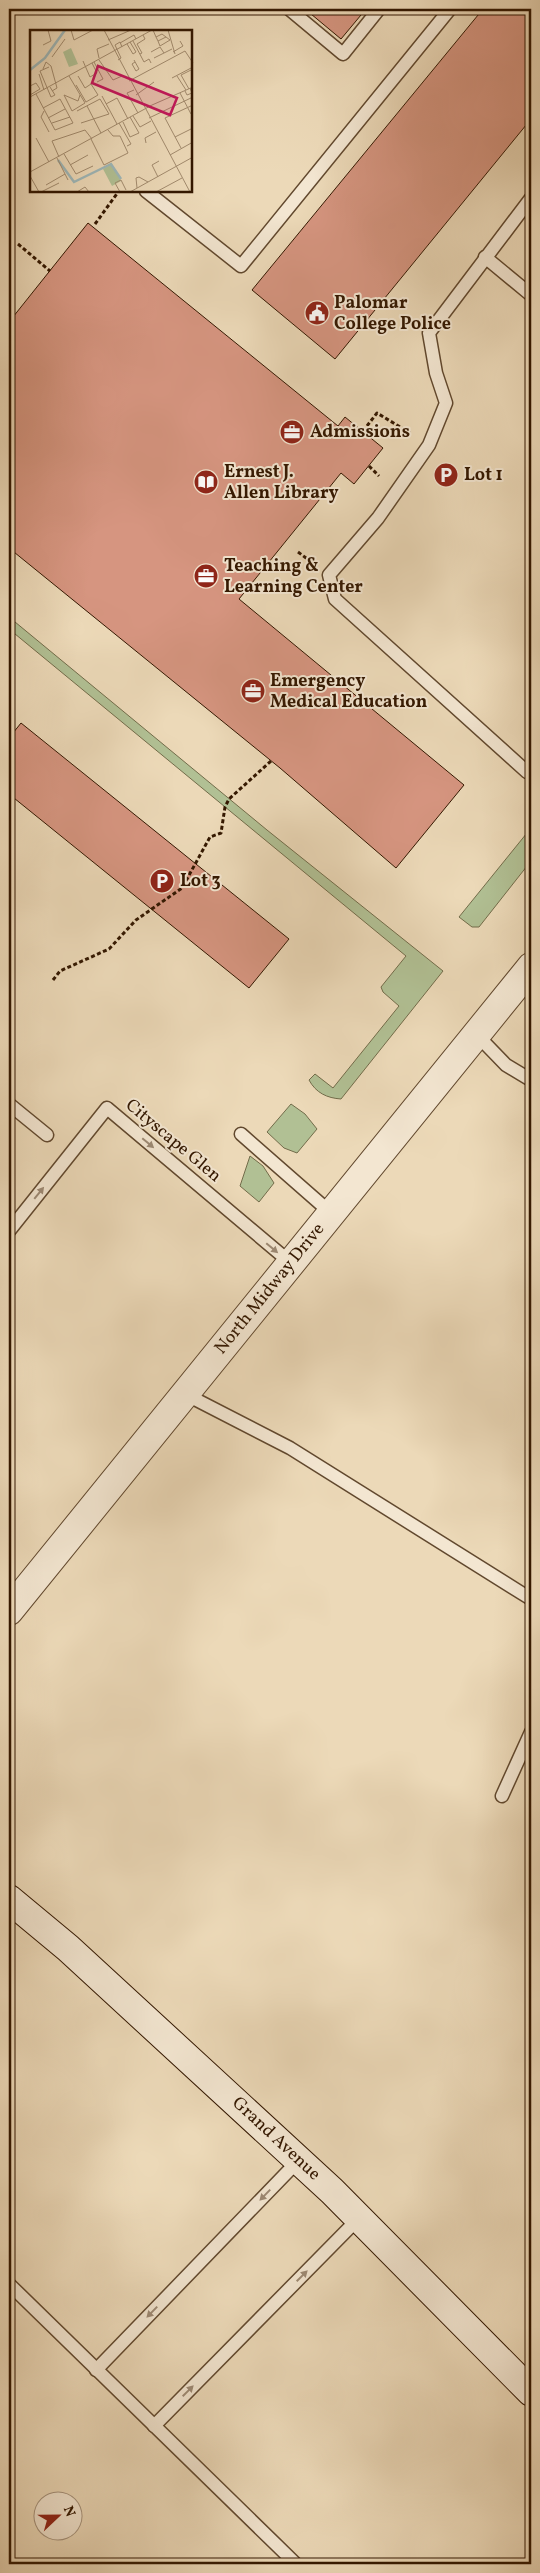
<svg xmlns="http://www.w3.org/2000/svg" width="540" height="2573" font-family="Vollkorn,serif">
<rect width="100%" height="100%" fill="#ecd9b8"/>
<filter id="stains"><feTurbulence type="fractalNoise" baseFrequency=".004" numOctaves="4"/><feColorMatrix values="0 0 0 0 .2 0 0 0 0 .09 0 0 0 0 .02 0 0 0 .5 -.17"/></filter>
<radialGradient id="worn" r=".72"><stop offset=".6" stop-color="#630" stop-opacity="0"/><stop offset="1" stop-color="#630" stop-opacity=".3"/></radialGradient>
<g fill="#b1c094" stroke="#726c4a">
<path d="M9,617l258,213 176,141 -102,128c-14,-1 -25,-6 -32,-19l6,-6 18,14 66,-82 -16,-14 -2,-5 25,-31 -397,-327z"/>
<path d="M531,828v33l-52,66h-7l-13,-10z"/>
<path d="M291,1104l14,10 12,15 -20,24 -13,-5 -17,-16z"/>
<path d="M250,1156l13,10 11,17 -15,19 -19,-16z"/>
</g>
<g fill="#d69580" stroke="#331700">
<path d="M305,9h61l-25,30z"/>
<path d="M483,9h48v110l-196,240 -83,-69z"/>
<path d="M88,223l250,203 7,-9 38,31 -29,36 -13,-11 -102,126 225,186 -68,83 -116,-100 -271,-220v-226z"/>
<path d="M21,723l268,216 -40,49 -240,-194v-56z"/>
</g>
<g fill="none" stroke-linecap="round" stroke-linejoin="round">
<defs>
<g id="service">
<path d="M289,9l54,45 36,-45"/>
<path d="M146,191l95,75 209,-257"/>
<path d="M485,257l46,38"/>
<path d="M527,772l-192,-173 -6,-24 49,-57 51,-73 17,-42 -10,-30 -7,-40 102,-135"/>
<path d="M476,1034l30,31 25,15"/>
<path d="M9,1104l38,31"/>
<path d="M241,1134l90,79"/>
<path d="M9,1231l98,-123 184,155"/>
<path d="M185,1394l105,54 241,151"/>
<path d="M502,1796l29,-64"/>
<path d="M9,2284l287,280"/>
<path d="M96,2370l203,-210"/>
<path d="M154,2426l205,-208"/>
</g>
<path id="tertiary" d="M9,1611l522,-644"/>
<path id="secondary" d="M9,1899l59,49 264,243 199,201"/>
</defs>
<use href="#service" stroke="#61482e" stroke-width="15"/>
<use href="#tertiary" stroke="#61482e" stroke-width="30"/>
<use href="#secondary" stroke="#331700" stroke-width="30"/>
<g stroke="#331700" stroke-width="3" stroke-dasharray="4 2.5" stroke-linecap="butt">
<path d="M95,224l24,-33"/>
<path d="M18,244l32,27"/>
<path d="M363,431l14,-18 33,20"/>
<path d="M369,466l10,10"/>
<path d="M298,552l12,9"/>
<path d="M53,980l7,-9 49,-22 27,-29 46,-32 28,-51 11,-4 4,-26 4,-8 42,-38"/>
</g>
<use href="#service" stroke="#f3e6d1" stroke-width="12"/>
<use href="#tertiary" stroke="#f3e6d1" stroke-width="28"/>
<use href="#secondary" stroke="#f3e6d1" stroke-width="28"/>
</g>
<defs><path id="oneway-solid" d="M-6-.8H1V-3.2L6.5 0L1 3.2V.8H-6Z" transform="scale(1.25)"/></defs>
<g fill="#9d8973">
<use href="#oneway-solid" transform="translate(148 1143) rotate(40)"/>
<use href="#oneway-solid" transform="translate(39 1193) rotate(-51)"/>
<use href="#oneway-solid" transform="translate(272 1248) rotate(40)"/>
<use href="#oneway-solid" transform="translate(265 2195) rotate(134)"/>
<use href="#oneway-solid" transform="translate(302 2276) rotate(-45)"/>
<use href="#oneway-solid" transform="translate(152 2312) rotate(134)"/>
<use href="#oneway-solid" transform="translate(188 2391) rotate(-45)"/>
</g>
<defs>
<symbol id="civic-disc" viewBox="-11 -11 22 22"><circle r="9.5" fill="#8f2418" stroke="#f3e6d1"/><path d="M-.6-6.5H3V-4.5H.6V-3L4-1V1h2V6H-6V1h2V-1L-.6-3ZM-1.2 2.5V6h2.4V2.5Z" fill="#fff"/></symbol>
<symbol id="office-disc" viewBox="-11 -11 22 22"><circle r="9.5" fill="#8f2418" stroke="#f3e6d1"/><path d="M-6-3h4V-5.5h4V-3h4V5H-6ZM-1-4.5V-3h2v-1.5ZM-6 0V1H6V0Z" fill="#fff"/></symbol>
<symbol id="parking-disc" viewBox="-11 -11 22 22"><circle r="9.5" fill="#8f2418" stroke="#f3e6d1"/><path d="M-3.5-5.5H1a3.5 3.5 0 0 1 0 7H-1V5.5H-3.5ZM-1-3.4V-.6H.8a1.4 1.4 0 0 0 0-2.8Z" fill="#fff"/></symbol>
<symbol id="library-disc" viewBox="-11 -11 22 22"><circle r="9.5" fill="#8f2418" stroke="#f3e6d1"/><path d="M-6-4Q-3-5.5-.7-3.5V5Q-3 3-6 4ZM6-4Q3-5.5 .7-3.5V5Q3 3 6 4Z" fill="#fff"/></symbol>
</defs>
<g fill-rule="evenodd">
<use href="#civic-disc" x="303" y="299" width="28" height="28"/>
<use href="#office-disc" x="278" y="418" width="28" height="28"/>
<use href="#parking-disc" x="432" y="461" width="28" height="28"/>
<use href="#library-disc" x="192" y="468" width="28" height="28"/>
<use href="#office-disc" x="192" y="562" width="28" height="28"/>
<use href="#office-disc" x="239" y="677" width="28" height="28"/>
<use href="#parking-disc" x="148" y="867" width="28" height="28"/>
</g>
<g text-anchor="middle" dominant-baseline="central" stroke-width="4" stroke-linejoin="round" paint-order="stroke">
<g font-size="18" font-weight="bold" fill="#331700" stroke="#f3e6d1" text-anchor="start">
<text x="334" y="303">Palomar<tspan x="334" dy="21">College Police</tspan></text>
<text x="310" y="432">Admissions</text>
<text x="224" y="472">Ernest J.<tspan x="224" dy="21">Allen Library</tspan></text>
<text x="464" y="475">Lot 1</text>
<text x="224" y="566">Teaching &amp;<tspan x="224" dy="21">Learning Center</tspan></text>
<text x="270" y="681">Emergency<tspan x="270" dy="21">Medical Education</tspan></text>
<text x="180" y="881">Lot 3</text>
</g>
<g font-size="18" fill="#331700" stroke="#f3e6d1">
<text transform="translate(173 1141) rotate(40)">Cityscape Glen</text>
<text transform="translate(270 1289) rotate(-51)">North Midway Drive</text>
<text transform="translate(276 2139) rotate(43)">Grand Avenue</text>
</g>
</g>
<g transform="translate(30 30)">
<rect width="162" height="162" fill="#ecd9b8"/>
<path d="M41,18l7,16 -9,3 -6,-15zM82,134l9,17 -9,5 -9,-17z" fill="#b1c094"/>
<path fill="none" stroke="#9db7b9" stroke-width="2.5" d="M0,40l15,-12 20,-28M28,130l16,22 37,-18 10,15"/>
<path fill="none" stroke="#a28b6e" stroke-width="1" d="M41,0l3,10 19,-10M74,0l86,162M123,0l3,7 2,4 8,-4 -4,-3 -6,3M138,0l7,24M78,10l23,-10M103,11l11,21 5,-3 2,4M128,11l2,5 10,-6 -4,-3M90,13l14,-8 2,4M97,14l6,10 3,-2 -6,-10M13,15l8,-4 -3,-11M121,22l9,-5 4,6M143,22l10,-6 -3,-5M110,24l2,-1 -5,-9 8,-5 -2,-4M22,27l13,-18M69,28l-2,-9 12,-5M124,28l18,-9M69,30l14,20 9,-4M88,30l3,-2 -6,-13 5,-3 2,5M104,30l5,9 -3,2 -4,-7 3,-2M53,31l7,16 7,-4 -5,-10M64,32l9,17 -6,3M19,37l-9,4 11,26 4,-2 -5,-8M13,39l3,-7 5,4 6,22 -5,3M9,44l5,16M39,46l16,27 -13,8 -8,-16 14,6 2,-6M147,46l9,14M142,48l21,-11M99,51l56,-30 8,12M46,55l10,17 12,-7 -7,-11 -6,4 -7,-12M0,56l6,-3 4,6 -10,6M159,59l-8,-14 12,-6M104,60l-7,3 11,20M155,61l2,4 5,-2 -2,-5M150,63l11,21M6,64l19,36 18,-7 -13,-24 -17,9M106,65l18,-13M72,66l15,28M0,67l122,-67M76,74l11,-6 11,21M57,76l14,27M14,81l-3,6 8,15M47,81l23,-12 9,15 -28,9M103,86l7,11 11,-6M18,88l17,-9M119,88l44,-21M93,92l7,15 9,-4 -9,-16M22,93l18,-6M89,93l12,21 -4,2M145,107l18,-9M6,108l13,24M61,109l13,26 24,-12 -8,-17h-7l-5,-6M116,113l-1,-5 11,-6M151,118l-16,-30 28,-13M34,124l12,20 17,-8M140,125l23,-13M29,127l-7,-16 33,-11 7,9M27,128l11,22M40,135l18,-10M0,142l122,-67 41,-18M0,146l9,16M128,147l-6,-12 7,-4M16,155l19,-11M107,158l-1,-10 3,-1 9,5M11,162l18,-9M47,162l8,-5 4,5M90,162l-5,-9 6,-3 5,10M100,162l63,-35M126,162l26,-14"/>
<path fill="#c2185b" fill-opacity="0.15" stroke="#c2185b" stroke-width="2.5" d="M68,36l79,32 -7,17 -78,-32z"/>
<rect width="162" height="162" fill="none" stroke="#331700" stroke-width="2.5"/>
</g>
<rect width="540" height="2573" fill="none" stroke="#ecd9b8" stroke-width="30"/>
<rect x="10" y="10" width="520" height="2553" fill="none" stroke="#331700" stroke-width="2.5"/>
<rect x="15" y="15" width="510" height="2543" fill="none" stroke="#331700"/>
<g transform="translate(58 2516) rotate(68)"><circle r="24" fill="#f3e6d1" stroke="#a6937d"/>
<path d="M0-4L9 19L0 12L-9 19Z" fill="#8f2418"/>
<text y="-8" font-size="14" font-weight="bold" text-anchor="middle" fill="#331700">N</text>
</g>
<rect width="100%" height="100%" filter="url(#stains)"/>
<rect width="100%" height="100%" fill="url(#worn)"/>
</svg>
